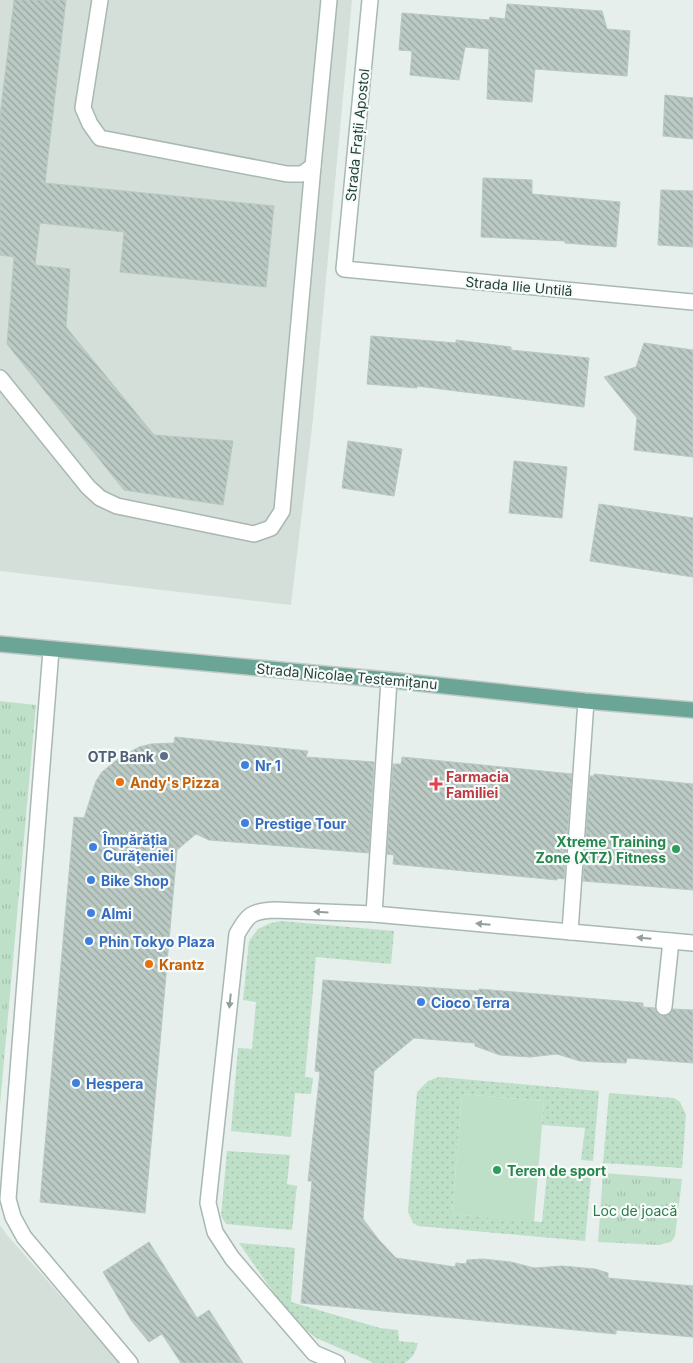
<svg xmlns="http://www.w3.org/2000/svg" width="693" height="1363" font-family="Inter,sans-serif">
<defs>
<pattern id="grass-dots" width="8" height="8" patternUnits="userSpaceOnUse" patternTransform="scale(1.25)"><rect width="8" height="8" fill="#bfe0c8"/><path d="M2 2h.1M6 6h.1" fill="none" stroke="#a4c1ad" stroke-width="1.8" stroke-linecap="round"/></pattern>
<pattern id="park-tufts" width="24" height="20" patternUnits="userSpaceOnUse" patternTransform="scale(1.25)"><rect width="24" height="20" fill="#bfe0c8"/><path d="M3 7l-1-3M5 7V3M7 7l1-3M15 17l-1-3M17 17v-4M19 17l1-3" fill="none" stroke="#a4c1ad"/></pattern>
<pattern id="building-back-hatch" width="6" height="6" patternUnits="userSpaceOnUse" patternTransform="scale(1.25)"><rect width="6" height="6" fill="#bbcac4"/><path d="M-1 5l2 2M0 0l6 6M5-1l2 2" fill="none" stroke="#98a6a0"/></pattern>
</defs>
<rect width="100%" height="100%" fill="#e6efeb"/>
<g fill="#d4dfda">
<path d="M0,0h352l-39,419 -22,186 -291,-34z"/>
<path d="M0,1225l7,10 113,128h-120z"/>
</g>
<g fill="url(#grass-dots)">
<path d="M281,921l113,10 -3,33 -75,-7 -11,120 8,1 -2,16 -16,-1 -4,44 -60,-6 7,-83 14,1 4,-47 -13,-2 6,-59 9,-12 13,-6z"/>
<path d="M439,1077l160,14 -6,70 -12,-1 4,-32 -43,-3 2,-24 -82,-7 -10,120 90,8 5,-49 44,5 -6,63 -167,-15 -5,-3 -5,-11 9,-120 11,-11z"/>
<path d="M609,1093l65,5 6,4 6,13 -4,53 -79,-5z"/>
<path d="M227,1151l63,4 -3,29 10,2 -5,44 -66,-6 -5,-8z"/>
<path d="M239,1243l56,5 -4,54 89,26 18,2 1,11 19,2c-2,8 -6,17 -14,20h-30l-58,-25 -24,-19z"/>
</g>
<g fill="url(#park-tufts)">
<path d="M0,701l36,4 -36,400z"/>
<path d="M603,1173l79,6 -7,57 -4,6 -12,3 -61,-3z"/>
</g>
<path fill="#bfe0c8" d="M462,1094l82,7 -10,121 -82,-8z"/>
<g fill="url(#building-back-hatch)" stroke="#b8c9c2">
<path d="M14,0h52l-21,183 229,23 -8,81 -146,-15 4,-40 -84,-9 -5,42 35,4 -4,58 88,108 79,6 -10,64 -99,-15 -117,-146 7,-87 -14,-2v-139z"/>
<path d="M507,4l95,7 5,18 23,2 -3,45 -92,-7 -3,33 -45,-3 2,-50 -24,-2 -6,33 -49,-5 2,-24 -13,-1 3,-37 87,7 1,-3 15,2z"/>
<path d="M665,95l28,3v41l-30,-3z"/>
<path d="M483,178l49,2v14l88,8 -4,45 -51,-4v-2l-84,-4z"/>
<path d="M661,190l32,1v56l-35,-2z"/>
<path d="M371,336l85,7v-3l55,7v3l78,8 -5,49 -167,-21v2l-50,-4z"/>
<path d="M644,343l49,7v107l-59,-7 3,-32 -33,-41 32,-10z"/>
<path d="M348,441l54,8 -8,47 -52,-8z"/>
<path d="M514,461l53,6 -5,51 -53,-5z"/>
<path d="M599,504l94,14v59l-103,-16z"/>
<path d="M175,737l133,14 -2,6 68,5 -5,91 -160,-13 -13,-6 -19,16 -32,363 -105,-11 34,-385 10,1 12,-37 6,-9 17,-14 20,-11 12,-3 23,-1z"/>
<path d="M402,757l170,17 -8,105 -7,-1v2l-164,-16 1,-9 -7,-1 6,-90h8z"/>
<path d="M594,774l99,10v106l-110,-9 7,-105h4z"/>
<path d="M323,980l156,11v-2l164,14v4l12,1 3,6 6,2 4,-1 5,-6 20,1v53l-66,-5 -1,5 -28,-1 -18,-1 -23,-7 -27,3 -30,-2 -25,-9v-3l-61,-5 -40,33 -11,148 16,21 17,18 59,9 1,-4 10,1 1,-4 16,-1 28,3 23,6 28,-2 33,3 13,4v5l85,8v51l-77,-7v4l-315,-31 11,-122h-4l12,-109 -5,-1z"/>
<path d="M149,1242l48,76 12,-8 34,53h-62l-19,-29 -13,8 -18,-22 -28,-48z"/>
</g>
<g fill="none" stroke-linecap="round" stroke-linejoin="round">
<defs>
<g id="minor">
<path d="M100,0l-17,108 7,16 10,14 187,36h15l11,-8 16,-166"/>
<path d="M370,0l-26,269 349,33"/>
<path d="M0,378l88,109 12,11 17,8 137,28 17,-6 11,-17 31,-345"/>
<path d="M51,650l-43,549 5,18 11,20 106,126"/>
<path d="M374,914l15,-234"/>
<path d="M570,932l16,-231"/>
<path d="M664,1007l7,-66"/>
<path d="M337,1363l-23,-10 -82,-95 -17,-26 -7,-29 29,-269c11,-19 14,-23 37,-24l100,4 319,29"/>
</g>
<path id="major" d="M0,644l389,36 197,21 107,9"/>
</defs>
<use href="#minor" stroke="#a8b8b2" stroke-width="18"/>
<use href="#major" stroke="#c2cac8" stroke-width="18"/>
<use href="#minor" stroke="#fff" stroke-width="15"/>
<use href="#major" stroke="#6aa596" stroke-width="15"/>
</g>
<defs><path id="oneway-solid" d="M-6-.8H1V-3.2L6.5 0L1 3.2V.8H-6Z" transform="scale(1.25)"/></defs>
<g fill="#92a09c">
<use href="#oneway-solid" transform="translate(321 912) rotate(-177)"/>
<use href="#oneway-solid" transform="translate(483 924) rotate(-175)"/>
<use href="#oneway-solid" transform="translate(644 938) rotate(-175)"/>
<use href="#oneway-solid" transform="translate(230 1001) rotate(96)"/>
</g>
<circle fill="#5c6f8a" stroke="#f7fbf9" stroke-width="2" cx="164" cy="756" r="5"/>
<g fill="#3f7fe0" stroke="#f7fbf9" stroke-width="2">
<circle cx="245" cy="765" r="5"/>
<circle cx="245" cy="823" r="5"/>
<circle cx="93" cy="847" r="5"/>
<circle cx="91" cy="880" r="5"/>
<circle cx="91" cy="913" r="5"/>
<circle cx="89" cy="941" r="5"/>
<circle cx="421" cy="1002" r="5"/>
<circle cx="76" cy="1083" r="5"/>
</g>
<g fill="#e8710a" stroke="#f7fbf9" stroke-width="2">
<circle cx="120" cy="782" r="5"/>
<circle cx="149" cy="964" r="5"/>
</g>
<path fill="#e0444e" stroke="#f7fbf9" stroke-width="2" d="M433.5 776.5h5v5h5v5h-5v5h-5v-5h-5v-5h5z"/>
<g fill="#2e9e5b" stroke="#f7fbf9" stroke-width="2">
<circle cx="676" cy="849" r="5"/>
<circle cx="497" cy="1170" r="5"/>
</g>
<g text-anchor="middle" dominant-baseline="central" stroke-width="4.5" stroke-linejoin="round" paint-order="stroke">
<g font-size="14" fill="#24423a" stroke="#f7fbf9">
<text transform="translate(357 135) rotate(-84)">Strada Frații Apostol</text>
<text transform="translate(519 286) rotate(5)">Strada Ilie Untilă</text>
<text transform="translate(347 676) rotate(5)">Strada Nicolae Testemițanu</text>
</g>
<g font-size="14" font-weight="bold" fill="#4e5e75" stroke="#f7fbf9" text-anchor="end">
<text x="154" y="756">OTP Bank</text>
</g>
<g font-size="14" font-weight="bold" fill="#366cbe" stroke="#f7fbf9" text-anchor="start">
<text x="255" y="765">Nr 1</text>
<text x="255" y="823">Prestige Tour</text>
<text x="103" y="839">Împărăția<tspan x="103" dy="16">Curățeniei</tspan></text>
<text x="101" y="880">Bike Shop</text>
<text x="101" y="913">Almi</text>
<text x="99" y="941">Phin Tokyo Plaza</text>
<text x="431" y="1002">Cioco Terra</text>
<text x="86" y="1083">Hespera</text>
</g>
<g font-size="14" font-weight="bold" fill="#be3a42" stroke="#f7fbf9" text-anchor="start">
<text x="446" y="776">Farmacia<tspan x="446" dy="16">Familiei</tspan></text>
</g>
<g font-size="14" font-weight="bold" fill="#c56008" stroke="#f7fbf9" text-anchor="start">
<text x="130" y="782">Andy's Pizza</text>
<text x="159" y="964">Krantz</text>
</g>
<g font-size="14" font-weight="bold" fill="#27864d" stroke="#f7fbf9" text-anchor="end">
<text x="666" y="841">Xtreme Training<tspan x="666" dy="16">Zone (XTZ) Fitness</tspan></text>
<text x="507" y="1170" text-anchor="start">Teren de sport</text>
</g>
<g font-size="14" fill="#2d7a4b" stroke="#f7fbf9">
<text x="635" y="1210">Loc de joacă</text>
</g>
</g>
</svg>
